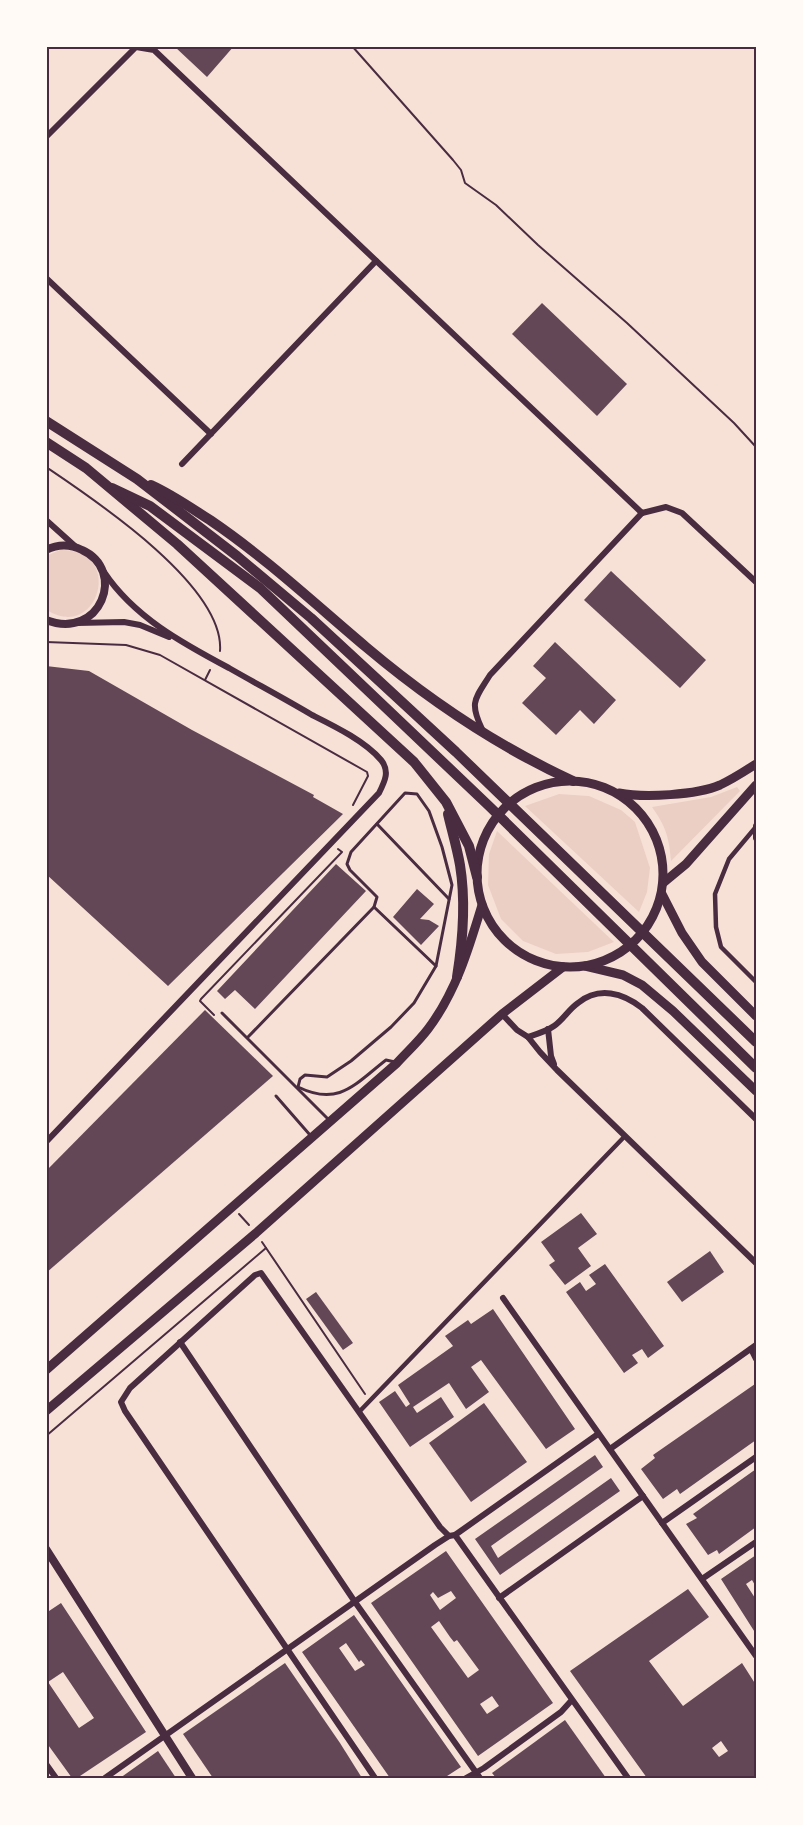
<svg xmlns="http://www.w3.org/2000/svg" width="803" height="1825" font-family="'Varela Round',sans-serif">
<rect width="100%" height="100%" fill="#f7e1d7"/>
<g fill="#ebcfc5">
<path d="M60,550c66,-2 38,93 -13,60l-1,-54z"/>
<path d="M737,787l3,4 -69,70c-2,-24 -5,-34 -19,-54l59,-10z"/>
<path d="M559,794l30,2 32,14 14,12 15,46 -3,24 -8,20 -114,-106z"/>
<path d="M497,831l117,111 -26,10 -32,2 -33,-13 -22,-22 -13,-34 1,-31z"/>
</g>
<g fill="#644757" fill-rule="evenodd">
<path d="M174,46h60l-27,31z"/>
<path d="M542,303l85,81 -30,32 -85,-82z"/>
<path d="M611,571l95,89 -26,28 -96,-88z"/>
<path d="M555,642l61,58 -22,24 -14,-14 -24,25 -34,-32 24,-25 -13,-12z"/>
<path d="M46,666l43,5 103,59 122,65 -1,2 30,17 -175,172 -122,-112z"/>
<path d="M336,864l30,27 -111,118 -20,-19 -10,9 -8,-8z"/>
<path d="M417,889l17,15 -14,15 9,1 10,6 -18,19 -28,-28z"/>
<path d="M205,1010l68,66 -227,197v-102z"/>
<path d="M581,1213l16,21 -19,14 13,18 -26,19 -16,-20 6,-4 -14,-19z"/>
<path d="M710,1251l14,21 -42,30 -15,-20z"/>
<path d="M605,1264l59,82 -16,12 -6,-9 -10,6 6,8 -14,10 -58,-81 14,-10 6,9 10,-7 -7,-9z"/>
<path d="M316,1292l37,51 -10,7 -37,-51z"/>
<path d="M493,1309l82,120 -29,20 -65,-89 -10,7 18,25 -23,17 -17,-26 -36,24 4,6 24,-16 13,20 -44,30 -31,-45 16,-11 11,16 4,-3 -12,-19 55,-39 -8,-10 23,-16 3,4z"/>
<path d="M755,1384l1,2v54l-76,54 -3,-5 -14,10 -22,-30 14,-11 -2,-3z"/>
<path d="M484,1403l43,59 -56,40 -42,-59z"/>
<path d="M595,1455l8,12 -112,79 7,12 113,-80 9,13 -120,84 -25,-36z"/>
<path d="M756,1469v58l-37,27 -2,-4 -9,5 -22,-31 11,-6 -4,-4z"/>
<path d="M446,1551l107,152 -75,53 -107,-153zM451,1591l5,7 -16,12 -10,-15 3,-3 5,6zM439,1621l11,16 4,5 3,-2 22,30 -11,8 -37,-51zM492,1696l7,10 -12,8 -7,-10z"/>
<path d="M756,1555v32l-4,-7 -6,4 9,14 1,-1v37l-35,-55z"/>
<path d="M688,1589l21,28 -60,44 34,45 59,-43 14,22v93h-109l-77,-107zM721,1741l7,10 -9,6 -7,-9z"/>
<path d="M61,1603l85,129 -69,46h-5l-26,-36v-129zM63,1672l31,46 -15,10 -31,-46z"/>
<path d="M354,1615l107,152 -17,11h-54l-88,-126zM346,1643l13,19 2,-2 4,5 -10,6 -16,-23z"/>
<path d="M285,1663l55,80 22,35h-149l-30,-44z"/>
<path d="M565,1720l41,58h-110l-4,-5z"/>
<path d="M158,1751l18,27h-56z"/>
</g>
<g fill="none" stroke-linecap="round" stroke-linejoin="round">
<g stroke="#4a2c40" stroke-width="2">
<path d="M352,46l101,114 8,10 4,13 31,22 42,40 89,78 107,100 22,24"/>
<path d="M46,467c49,33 179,119 174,184"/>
<path d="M46,642l80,3 34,10 207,117 1,4 -15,29"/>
<path d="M205,680l5,-10"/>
<path d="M214,1015l-14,-14 1,-2 141,-147 -4,-3"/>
<path d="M239,1214l10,11"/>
<path d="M262,1242l103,152"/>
<path d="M46,1436l220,-188"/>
</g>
<g stroke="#4a2c40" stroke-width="3">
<path d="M377,824l72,75"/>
<path d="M374,907l62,59"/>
<path d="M222,1013l107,107"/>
<path d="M248,1037l126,-130 3,-10 -27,-27 -3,-6 4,-12 54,-59 12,1 12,17 13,36 10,38 -16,81 -22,37 -23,24 -40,34 -24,16 -22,-2 -5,4 -2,8c41,20 57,-3 88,-27l9,2"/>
<path d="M276,1096l34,39"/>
</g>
<g stroke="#4a2c40" stroke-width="4.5">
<path d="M755,828l-26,31 -14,35 1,33 5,20 35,35"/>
<path d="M359,1412l266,-276"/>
</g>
<g stroke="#4a2c40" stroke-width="6">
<path d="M46,137l90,-90 18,3 488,463"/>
<path d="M46,278l165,156"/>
<path d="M182,464l194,-203"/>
<path d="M642,513l24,-6 16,6 74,69"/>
<path d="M46,520l30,27"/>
<path d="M77,623l47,-1 16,3 29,12"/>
<path d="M482,729c-13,-27 -7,-30 8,-54l152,-162"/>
<path d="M756,826v12"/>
<path d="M502,1014l15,16 11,7 12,15 17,18 199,193"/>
<path d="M548,1029l3,27 3,8"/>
<path d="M528,1037c9,-3 19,-6 26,-11 9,-6 15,-17 24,-23 21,-17 45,-10 64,5l114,111"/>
<path d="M46,1142l333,-349c6,-12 11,-22 2,-33 -16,-19 -47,-34 -69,-45 -27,-16 -55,-31 -83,-47 -47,-25 -95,-51 -125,-96"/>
<path d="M503,1298l253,358"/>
<path d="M180,1342l175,260 125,176"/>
<path d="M751,1349l5,10"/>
<path d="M610,1449l146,-104"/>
<path d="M662,1523l94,-66"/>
<path d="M455,1535l173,243"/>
<path d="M702,1579l54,-37"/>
<path d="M499,1598l144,-102"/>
<path d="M46,1764l10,14"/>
<path d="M105,1778l330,-233 14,-9 6,-1 143,-101"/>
<path d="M375,1778l-250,-367 -4,-9 9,-14 125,-113 6,-2 179,254 9,9"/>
<path d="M466,1778l18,-10 77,-56 10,-11"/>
</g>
<g stroke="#4a2c40" stroke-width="8">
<path d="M46,550c12,-6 24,-6 36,0 45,20 19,91 -36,70"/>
<path d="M46,1549l146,229"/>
</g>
<g stroke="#4a2c40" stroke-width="9">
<path d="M662,894l20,39 20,29 54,54"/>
<path d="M585,966l38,9 19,10 31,26 83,80"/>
</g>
<g stroke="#4a2c40" stroke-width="9">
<circle cx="570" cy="874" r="93"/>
<path d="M619,793c25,5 78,2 101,-8 13,-6 25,-14 36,-21"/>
<path d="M663,883l23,-19 70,-79"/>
<path d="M46,1370l351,-307c10,-11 22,-22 31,-34 28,-37 41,-81 54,-124"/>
<path d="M46,1411l210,-178 246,-219 61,-47"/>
</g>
<g stroke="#4a2c40" stroke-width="10">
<path d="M46,421l91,58 100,77 74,62 145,134 300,290"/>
<path d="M46,442l40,26 91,76 237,218 32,40 23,44 8,31"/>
<path d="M151,485c22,10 40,23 59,35 56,38 105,84 156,127 64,54 131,99 207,134"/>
<path d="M112,488l38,18 110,82 229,218 267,262"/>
<path d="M448,814c4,17 9,34 12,51 6,37 3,75 -3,112"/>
</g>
</g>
<rect width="803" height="1825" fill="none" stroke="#fffaf5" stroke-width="96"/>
<rect x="48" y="48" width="707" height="1729" fill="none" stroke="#4a2c40" stroke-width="2"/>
</svg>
